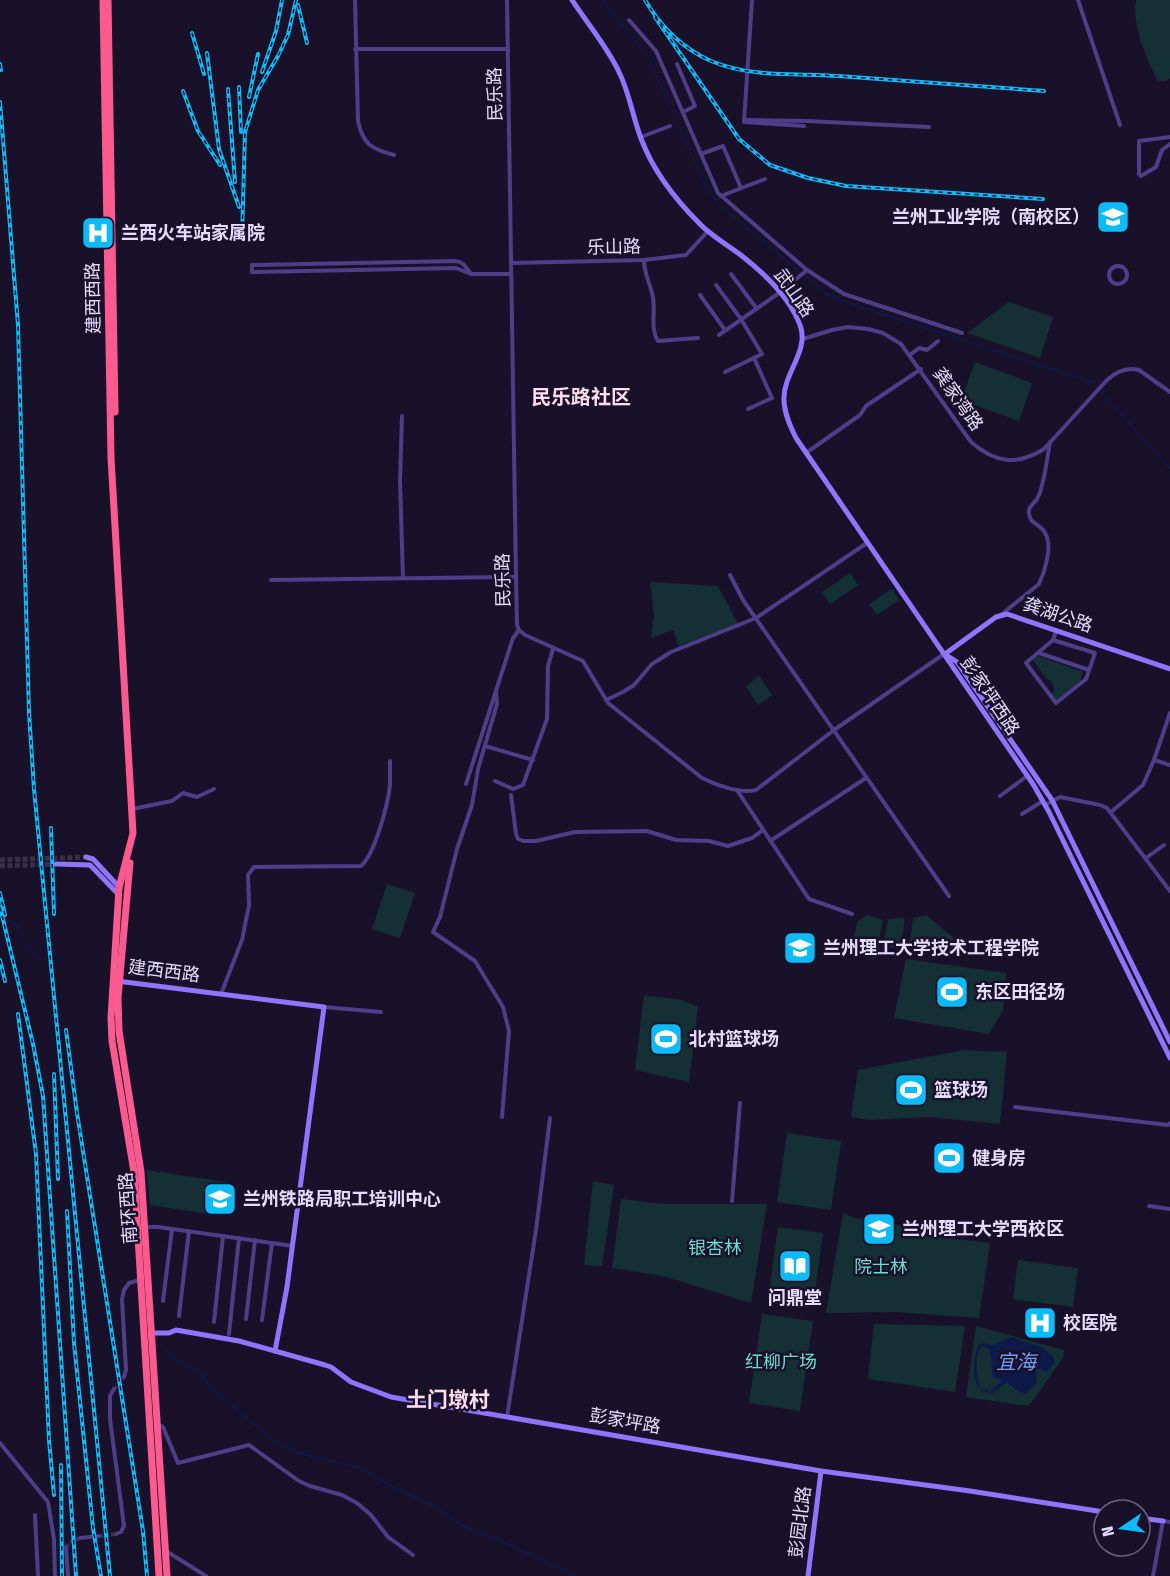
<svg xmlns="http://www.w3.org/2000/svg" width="1170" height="1576" font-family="'Fira Sans Condensed','Noto Sans SC',sans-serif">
<rect width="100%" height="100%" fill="#19112a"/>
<g fill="#153034">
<path d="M1136,0h34v78l-4,3h-8c-12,-23 -26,-54 -22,-81z"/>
<path d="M1009,302l44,15 -13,41 -73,-25z"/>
<path d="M975,362l57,21 -13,38 -58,-21z"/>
<path d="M850,573l8,12 -28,19 -8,-12z"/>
<path d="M650,582l68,4 20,38 -59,22 -6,-16 -22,8 3,-24z"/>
<path d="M892,589l7,11 -22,15 -8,-11z"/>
<path d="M1038,656l45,16 -3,9 -24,19 -5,-6 3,-4 -2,-8 -6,-4 -13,-18z"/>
<path d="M759,676l13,19 -14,10 -12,-19z"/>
<path d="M387,884l28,9 -15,45 -28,-9z"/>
<path d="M868,915l15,5 -5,25 -26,-3 6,-21z"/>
<path d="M926,915l29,24 -3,17 -43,-6 4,-32z"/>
<path d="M905,918l-5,31 -17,-3 5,-27z"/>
<path d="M906,959l100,14 -3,37 -14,24 -95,-16z"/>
<path d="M644,995l37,5 17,7 -9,75 -54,-12z"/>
<path d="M964,1050l43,2 -7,72 -70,-7 -60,3 -19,-3 7,-47z"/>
<path d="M787,1133l54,8 -10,69 -54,-8z"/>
<path d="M147,1170l79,12 -5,34 -71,-11z"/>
<path d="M593,1181l21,4 -12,81 -18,-1z"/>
<path d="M621,1199l43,5h103l-16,99 -88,-27 -51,-8z"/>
<path d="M843,1213l12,5 34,4 41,14 60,7 -11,75 -82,-6 -71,1z"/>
<path d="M778,1227l45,6 -10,73 -45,-7z"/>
<path d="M1018,1260l60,8 -5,39 -60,-8z"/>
<path d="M762,1314l51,7 -13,90 -51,-8z"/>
<path d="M874,1324l91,2 -10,66 -87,-13z"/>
<path d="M976,1326l88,24 -1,8 -34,48 -63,-9z"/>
</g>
<path fill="#0d1948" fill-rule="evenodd" d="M1011,1337l32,11 11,9v6l-8,9 -8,-4 -2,2 1,13 -12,11 -9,-4 -9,-8 -14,11c-23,1 -22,-33 -14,-48l4,-2 11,2zM982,1346l7,3c4,10 1,19 5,29l6,1 1,3 -11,9 -10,-3c-3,-13 -7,-32 2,-42z"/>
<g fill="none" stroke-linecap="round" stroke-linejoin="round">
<g stroke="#0d1948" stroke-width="1.5">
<path d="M602,0l46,57 60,135 10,12 82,68"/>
<path d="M804,275l23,19 18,8 247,80 5,5"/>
<path d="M1100,391l70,77"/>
<path d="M12,924l4,-1 21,37"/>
<path d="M166,1350l15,13 18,9 12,16 62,52 28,14 60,14 35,21 38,17 29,20 47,19 66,31"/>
</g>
<g stroke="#382f4a" stroke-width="4" stroke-dasharray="4 2" stroke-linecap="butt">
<path d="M114,1389l10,-12"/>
<path d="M99,1536l17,-2"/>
<path d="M66,1547l5,-5 9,-4"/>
</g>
<g stroke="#382f4a" stroke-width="5" stroke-dasharray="5 2.5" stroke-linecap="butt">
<path d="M0,860l86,-3"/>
<path d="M0,866l56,-2"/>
</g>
<g stroke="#4c3e87" stroke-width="4">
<path d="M355,0l3,121c5,24 14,28 36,34"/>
<path d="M507,0l9,577 1,48 2,5 6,5 58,26 25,42 94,75c14,7 38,16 54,12l78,-60 110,-76"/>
<path d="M752,0l-8,122 60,4"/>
<path d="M1078,0l42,125"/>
<path d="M629,20l27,31 62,142 89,77"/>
<path d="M355,49h153"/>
<path d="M677,64l18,42 -12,6"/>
<path d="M744,120l63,1 122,6"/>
<path d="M641,137l29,-11"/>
<path d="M1170,137l-31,4v33l2,2 15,-9 6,-17 8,-6"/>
<path d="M701,154l22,-8 18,42"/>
<path d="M721,196l44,-17"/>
<path d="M644,260c0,13 5,21 8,33 5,15 -3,34 6,48l40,-3"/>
<path d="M511,263l133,-3 42,-5 22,-24"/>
<circle cx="1118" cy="275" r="9"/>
<path d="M471,274c-5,-6 -7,-12 -15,-13l-204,4v7l204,-4 15,6h40"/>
<path d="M731,274l26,35"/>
<path d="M716,285l25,34 21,35 -37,18"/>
<path d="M700,295l25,35"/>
<path d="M719,335l60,-42 28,-23 37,24 118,39"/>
<path d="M803,339l29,-9 16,-3 20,2 15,4 18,11 70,98c24,21 46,24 73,7l63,-69c9,-8 20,-13 32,-10l31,22"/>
<path d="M911,354l8,-6 8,2 11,-9"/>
<path d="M748,409l24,-11 -18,-40"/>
<path d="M402,416l-2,65 3,97"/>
<path d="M806,453l54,-38 6,-9 55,-37"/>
<path d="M730,575l13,25 206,296"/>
<path d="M271,580l245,-3"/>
<path d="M1002,614l37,-30c6,-13 14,-38 6,-51 -3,-6 -9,-8 -14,-13 -7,-16 4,-13 8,-25 6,-16 8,-36 11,-53"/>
<path d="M1053,640l42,13 -9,26 -30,24 -30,-40 27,-23 3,-9"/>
<path d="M1039,653l50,17"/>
<path d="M496,690l1,14 -19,65 -6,36 -15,44 -17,68 -7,15 42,29 28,46 6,24 -7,86"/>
<path d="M606,700l17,-8 11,-7 18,-21 19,-12 85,-34 111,-75"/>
<path d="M485,746l48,14"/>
<path d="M1154,760l16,5"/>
<path d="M495,781l18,8 10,-4 24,-66 1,-53 5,-17"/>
<path d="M466,784l47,-146 6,-8"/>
<path d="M737,790l72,109 43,15"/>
<path d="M511,795l5,39 2,5 5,2h13l39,-9 72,-1 29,9 33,1 19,5 24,-8 11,-8"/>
<path d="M1000,796l27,-20"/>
<path d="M1045,805l15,-8 40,8 7,3 63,83"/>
<path d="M132,809l40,-8 11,-8 14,4 17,-8"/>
<path d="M1111,812l32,-27 11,-25 16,-47"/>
<path d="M1022,814l21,-13"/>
<path d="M770,841l96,-63"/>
<path d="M1146,858l18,-13"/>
<path d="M221,994l21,-54 7,-35 -1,-30 6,-8 107,-1c14,-12 27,-62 29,-81 0,-8 0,-16 0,-24"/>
<path d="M324,1007l57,5"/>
<path d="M1015,1107l153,18 2,-2"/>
<path d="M732,1201l8,-98"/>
<path d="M1149,1206l21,3"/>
<path d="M138,1227h20l135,19"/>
<path d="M163,1301l9,-72"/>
<path d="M179,1316l10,-85"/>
<path d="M246,1319l9,-79"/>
<path d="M262,1320l10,-77"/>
<path d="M214,1322l9,-86"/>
<path d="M229,1334l10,-96"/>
<path d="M124,1377l2,-7 -4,-71 2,-9 5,-7 11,-3"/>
<path d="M114,1389l-4,7v23l14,107 -3,6 -5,2"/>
<path d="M507,1417l29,-187 14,-112"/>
<path d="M157,1424l6,3 15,36 71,-18 50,36 11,5 32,9 15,8 14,12 17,22 25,18"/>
<path d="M0,1443l48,59 6,37 1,37"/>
<path d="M35,1515l3,61"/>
<path d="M80,1538l19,-2"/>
<path d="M66,1547l2,29"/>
<path d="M166,1551l40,25"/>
<path d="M1153,1576l10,-55 7,1"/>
</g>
<g stroke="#8e75fb" stroke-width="5">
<path d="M572,0c15,23 36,48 47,72 11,22 14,47 23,69 12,31 34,59 57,82 12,13 29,22 43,33 23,18 48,42 58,69 10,25 -17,49 -16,74 0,14 6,27 12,39l237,346 16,28 121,246"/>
<path d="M945,654l51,-37 11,-3 163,55"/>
<path d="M946,655l11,7 95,138 118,242"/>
<path d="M86,857l7,2 27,29"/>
<path d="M56,864l34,1 29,30"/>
<path d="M117,981l207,26 -37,280 -12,64"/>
<path d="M151,1333h18l7,-3 63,11 86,24 6,2 20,15 40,15 430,74 149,20 134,21"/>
<path d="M1140,1518l23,3"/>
<path d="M808,1576l13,-105"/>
</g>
<g stroke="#fa5a8d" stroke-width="7">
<path d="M103,0l8,458 22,375 -14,55 -8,130 1,23 22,131 25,404"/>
<path d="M108,0l7,412"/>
<path d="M130,863l-12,135 1,33 22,141 26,404"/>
</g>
<defs>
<g id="rail">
<path d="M645,0c15,26 38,49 66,61 41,17 84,12 127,15 69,5 138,10 206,15"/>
<path d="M298,5l9,38"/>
<path d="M655,17l84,122 31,26 38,13 38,8 197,13"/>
<path d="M192,33l12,41"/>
<path d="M207,53l12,96 20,58"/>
<path d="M0,64l1,6"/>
<path d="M262,72l14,-41 6,-31"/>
<path d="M239,87l2,45"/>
<path d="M228,89l7,93"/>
<path d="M183,91l15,40 22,34"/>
<path d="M249,97l9,-43"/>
<path d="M0,102l18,223 11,387 5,77 76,787"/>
<path d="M242,237l3,-105 13,-42 20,-34 10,-21 8,-35"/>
<path d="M51,828l3,86"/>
<path d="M0,893l5,22"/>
<path d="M0,907l33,137 10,52 33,480"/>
<path d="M0,960l5,21"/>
<path d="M18,1014l18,140 13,286 5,55"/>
<path d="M66,1030l11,83 66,418 4,45"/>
<path d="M54,1074l4,105"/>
<path d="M67,1211l7,132 19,185 8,48"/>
<path d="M61,1465l1,111"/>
</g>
</defs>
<use href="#rail" stroke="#0dbbf8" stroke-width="4"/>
<use href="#rail" stroke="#19112a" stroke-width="1.5" stroke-dasharray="4.5" stroke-linecap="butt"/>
</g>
<defs>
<symbol id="university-square" viewBox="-11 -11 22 22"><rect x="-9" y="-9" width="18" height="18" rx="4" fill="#0dbbf8" stroke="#19112a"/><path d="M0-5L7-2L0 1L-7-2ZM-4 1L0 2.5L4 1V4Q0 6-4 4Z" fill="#fff"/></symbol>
<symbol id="hospital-square" viewBox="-11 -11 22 22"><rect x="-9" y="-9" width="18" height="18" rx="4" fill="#0dbbf8" stroke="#19112a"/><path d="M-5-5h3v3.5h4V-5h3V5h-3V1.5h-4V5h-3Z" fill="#fff"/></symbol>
<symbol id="stadium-square" viewBox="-11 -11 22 22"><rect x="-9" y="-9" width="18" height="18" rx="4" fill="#0dbbf8" stroke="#19112a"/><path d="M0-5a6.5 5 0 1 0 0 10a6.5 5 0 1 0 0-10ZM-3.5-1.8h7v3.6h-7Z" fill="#fff"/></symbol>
<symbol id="library-square" viewBox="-11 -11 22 22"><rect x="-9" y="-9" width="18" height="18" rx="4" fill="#0dbbf8" stroke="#19112a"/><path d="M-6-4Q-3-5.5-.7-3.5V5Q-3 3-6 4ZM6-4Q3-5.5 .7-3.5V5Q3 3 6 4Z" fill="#fff"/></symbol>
</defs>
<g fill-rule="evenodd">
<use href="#university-square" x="1094" y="198" width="38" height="38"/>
<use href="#hospital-square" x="79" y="214" width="38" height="38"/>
<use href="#university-square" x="781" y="929" width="38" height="38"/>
<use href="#stadium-square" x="933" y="973" width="38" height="38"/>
<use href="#stadium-square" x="647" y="1020" width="38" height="38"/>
<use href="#stadium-square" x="892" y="1071" width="38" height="38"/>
<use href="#stadium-square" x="930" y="1139" width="38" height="38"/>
<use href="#university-square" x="201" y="1180" width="38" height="38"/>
<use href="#university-square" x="860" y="1210" width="38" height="38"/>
<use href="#library-square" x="776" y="1247" width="38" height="38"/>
<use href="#hospital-square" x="1021" y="1304" width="38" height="38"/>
</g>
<g text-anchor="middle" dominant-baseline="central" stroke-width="5" stroke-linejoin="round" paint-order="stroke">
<g font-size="18" fill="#e5dbfe" stroke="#19112a">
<text transform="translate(495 94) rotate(-91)">民乐路</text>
<text transform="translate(614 247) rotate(-1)">乐山路</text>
<text transform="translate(794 293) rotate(55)">武山路</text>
<text transform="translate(93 298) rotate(-91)">建西西路</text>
<text transform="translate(958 399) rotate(55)">龚家湾路</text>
<text transform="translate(503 580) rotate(-91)">民乐路</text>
<text transform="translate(1058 615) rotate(19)">龚湖公路</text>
<text transform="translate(990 696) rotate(56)">彭家坪西路</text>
<text transform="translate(164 971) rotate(7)">建西西路</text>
<text transform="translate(128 1208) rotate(-94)">南环西路</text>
<text transform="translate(625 1421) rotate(10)">彭家坪路</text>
<text transform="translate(800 1522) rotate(-83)">彭园北路</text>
</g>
<g font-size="18" font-weight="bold" fill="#e5dbfe" stroke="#19112a" text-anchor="start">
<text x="1090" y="217" text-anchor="end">兰州工业学院（南校区）</text>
<text x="121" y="233">兰西火车站家属院</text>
<text x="823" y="948">兰州理工大学技术工程学院</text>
<text x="975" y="992">东区田径场</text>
<text x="689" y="1039">北村篮球场</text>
<text x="934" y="1090">篮球场</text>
<text x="972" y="1158">健身房</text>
<text x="243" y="1199">兰州铁路局职工培训中心</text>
<text x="902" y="1229">兰州理工大学西校区</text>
<text x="795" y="1298" text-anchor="middle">问鼎堂</text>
<text x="1063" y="1323">校医院</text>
</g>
<g font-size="18" fill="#68ded3" stroke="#19112a">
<text x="715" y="1248">银杏林</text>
<text x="881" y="1267">院士林</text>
<text x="781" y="1362">红柳广场</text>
</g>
<g font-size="20" font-weight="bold" fill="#fedded" stroke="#19112a">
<text x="581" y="397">民乐路社区</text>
</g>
<g font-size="20" font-style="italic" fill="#6ca2fb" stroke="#19112a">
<text x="1016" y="1362">宜海</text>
</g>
<g font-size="21" font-weight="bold" fill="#fedded" stroke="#19112a">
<text x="448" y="1400">土门墩村</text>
</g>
</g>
<g transform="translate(1122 1528) rotate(257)"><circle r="28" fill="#19112a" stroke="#6b627f" stroke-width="1.5"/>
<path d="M0-4.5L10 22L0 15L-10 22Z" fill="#0dbbf8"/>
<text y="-9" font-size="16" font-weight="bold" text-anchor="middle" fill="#e5dbfe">N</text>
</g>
</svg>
